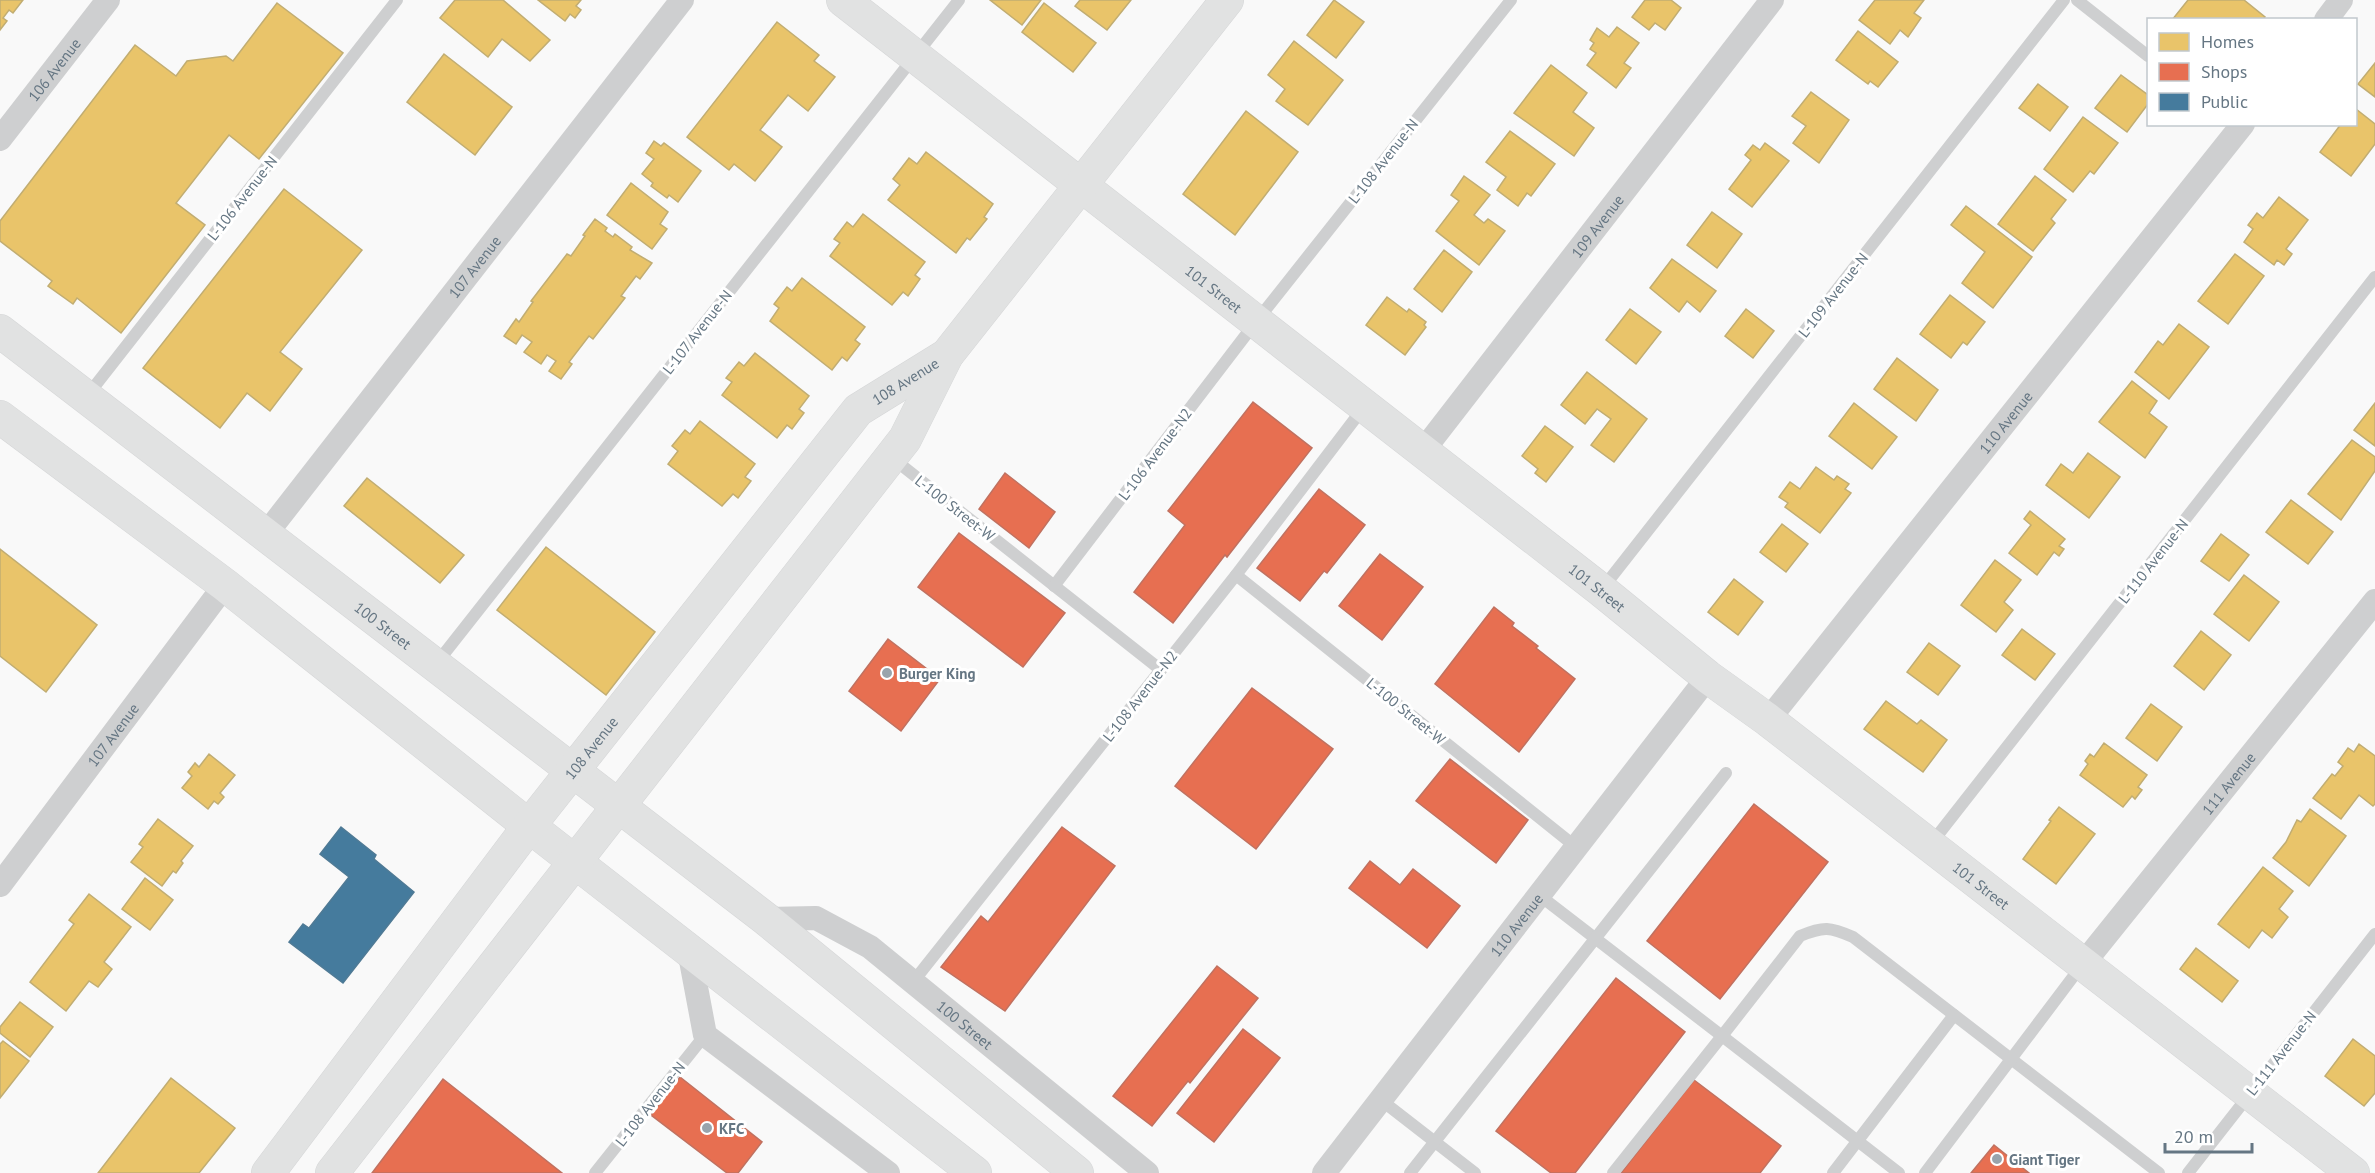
<svg xmlns="http://www.w3.org/2000/svg" width="2375" height="1173" font-family="'PT Sans',sans-serif">
<rect width="100%" height="100%" fill="#f9f9f9"/>
<g fill="#e9c46a" stroke="#c1ad72" stroke-width="1.5">
<path d="M0,0h23l-10,13 -4,-3 -6,8 4,3 -7,9z"/>
<path d="M455,0h48l47,40 -20,21 -28,-22 -14,18 -48,-39z"/>
<path d="M538,0h43l-5,6 5,4 -6,8 -5,-4 -5,7z"/>
<path d="M990,0h51l-19,25z"/>
<path d="M1080,0h51l-24,30 -32,-24z"/>
<path d="M1334,0l30,22 -28,36 -29,-23z"/>
<path d="M1645,0h26l10,8 -16,22 -10,-7 -6,7 -17,-13z"/>
<path d="M1875,0h49l-10,13 7,5 -13,19 -8,-7 -10,14 -31,-24z"/>
<path d="M2188,0h56l21,17 -2,3h-91z"/>
<path d="M277,3l66,50 -84,106 -30,-24 -53,68 29,22 -84,108 -44,-35 -4,6 -25,-18 4,-5 -52,-40v-20l135,-176 41,31 11,-15 39,-5 7,5z"/>
<path d="M1044,3l52,40 -23,29 -51,-40z"/>
<path d="M777,22l42,33 -5,6 21,16 -27,34 -20,-16 -28,35 22,17 -27,34 -21,-17 -5,6 -42,-33z"/>
<path d="M1617,27l22,16 -15,20 7,5 -15,20 -29,-23 9,-12 -6,-4 4,-6 -4,-3 7,-12 12,9z"/>
<path d="M1858,31l40,31 -20,25 -8,-6 -2,3 -32,-24z"/>
<path d="M1294,41l49,39 -35,45 -32,-24 9,-12 -17,-14z"/>
<path d="M444,54l68,53 -37,48 -68,-53z"/>
<path d="M2375,63v34l-17,-13z"/>
<path d="M1551,65l36,28 -14,19 21,16 -20,28 -60,-43z"/>
<path d="M2121,75l27,20v9l-21,28 -32,-24z"/>
<path d="M2038,84l30,23 -18,24 -31,-23z"/>
<path d="M1811,92l38,28 -30,43 -26,-20 13,-17 -14,-10z"/>
<path d="M2356,109l19,15v20l-24,32 -31,-24 21,-28h15z"/>
<path d="M1246,111l52,41 -63,83 -52,-41z"/>
<path d="M2083,117l35,26 -24,31 -4,-3 -17,21 -29,-23z"/>
<path d="M1510,131l45,33 -24,32 -4,-3 -9,13 -21,-16 9,-13 -20,-15z"/>
<path d="M654,141l7,5 3,-3 37,28 -23,31 -9,-7 -2,3 -16,-12 2,-3 -11,-9 12,-15 -8,-6z"/>
<path d="M1765,143l24,18 -37,46 -23,-18 22,-29 -6,-5 8,-10 7,5z"/>
<path d="M926,152l67,52 -9,13 3,2 -17,21 -3,-2 -11,15 -68,-53 12,-15 -7,-6 16,-21 8,6z"/>
<path d="M1464,176l26,19 -16,20 10,8 4,-4 17,12 -26,34 -43,-34 23,-30 -8,-6z"/>
<path d="M2035,176l31,24 -15,19 4,4 -22,28 -35,-27z"/>
<path d="M631,183l37,29 -8,12 7,5 -15,20 -45,-34z"/>
<path d="M284,189l78,61 -82,102 22,17 -32,42 -23,-18 -27,35 -77,-60z"/>
<path d="M2279,197l29,23 -22,29 6,5 -8,11 -7,-5 -3,5 -30,-23 9,-13 -5,-4 9,-12 6,5z"/>
<path d="M1966,206l66,51 -39,51 -31,-25 23,-31 -34,-27z"/>
<path d="M1712,212l30,22 -25,34 -30,-23z"/>
<path d="M863,214l62,48 -10,13 5,4 -12,17 -5,-4 -11,13 -62,-49 10,-13 -6,-4 13,-17 6,5z"/>
<path d="M595,219l12,9 -2,3 8,6 2,-3 17,13 -2,3 22,13 -12,16 -4,-3 -15,20 4,2 -32,41 -4,-3 -20,26 3,2 -11,15 -12,-8 7,-10 -9,-6 -6,9 -17,-12 8,-10 -10,-7 -6,9 -12,-8 12,-17 3,3 14,-20 -2,-1 36,-47 4,2 14,-20 -2,-1z"/>
<path d="M1444,250l28,22 -30,40 -28,-23z"/>
<path d="M2235,254l29,22 -36,48 -30,-23z"/>
<path d="M1672,259l44,32 -16,21 -13,-11 -8,11 -29,-24z"/>
<path d="M802,278l63,49 -10,13 5,4 -13,17 -5,-4 -10,13 -62,-49 9,-13 -5,-4 13,-17 5,4z"/>
<path d="M1950,295l35,27 -18,23 -4,-3 -12,16 -31,-24z"/>
<path d="M1387,297l20,15 2,-3 17,13 -2,3 2,2 -21,28 -39,-30z"/>
<path d="M1630,309l31,23 -25,32 -30,-24z"/>
<path d="M1746,309l28,22 -21,27 -28,-22z"/>
<path d="M2179,324l30,23 -40,52 -34,-27 23,-31 5,4z"/>
<path d="M755,353l54,43 -10,13 5,4 -12,16 -5,-4 -10,13 -55,-43 10,-13 -6,-4 13,-16 5,4z"/>
<path d="M1897,358l41,32 -22,31 -42,-32z"/>
<path d="M1587,372l60,47 -33,43 -23,-17 20,-26 -14,-10 -12,15 -24,-19z"/>
<path d="M2132,381l25,20 -8,12 18,14 -22,31 -46,-36z"/>
<path d="M1854,403l43,34 -25,32 -43,-33z"/>
<path d="M2375,403v43l-21,-16z"/>
<path d="M700,421l55,43 -10,13 6,4 -13,17 -5,-4 -11,12 -54,-42 10,-13 -6,-5 13,-16 5,4z"/>
<path d="M1545,426l28,21 -27,35 -11,-9 3,-4 -16,-13z"/>
<path d="M2352,440l23,17v14l-34,49 -33,-26z"/>
<path d="M2088,453l32,24 -31,41 -43,-33 15,-21 12,9z"/>
<path d="M1816,467l18,13 3,-4 12,8 -4,5 6,4 -31,40 -35,-26 3,-4 -9,-6 11,-15 10,7z"/>
<path d="M367,478l97,77 -24,28 -96,-77z"/>
<path d="M2291,500l42,32 -25,32 -42,-32z"/>
<path d="M2030,511l35,28 -6,7 5,3 -5,7 -5,-4 -17,23 -28,-22 22,-28 -7,-6z"/>
<path d="M1782,524l26,20 -22,28 -26,-20z"/>
<path d="M2221,534l28,21 -20,26 -28,-20z"/>
<path d="M546,547l109,85 -49,63 -109,-85z"/>
<path d="M0,549l97,76 -51,67 -46,-36z"/>
<path d="M1995,560l26,20 -17,22 9,8 -17,22 -35,-27z"/>
<path d="M2244,575l35,27 -30,39 -35,-27z"/>
<path d="M1734,579l29,23 -25,33 -30,-23z"/>
<path d="M2022,629l33,25 -20,26 -33,-25z"/>
<path d="M2201,631l30,24 -27,35 -30,-24z"/>
<path d="M1929,643l31,23 -22,29 -31,-23z"/>
<path d="M1886,701l31,23 4,-4 26,20 -24,32 -59,-43z"/>
<path d="M2151,704l31,23 -25,34 -31,-23z"/>
<path d="M2104,743l43,32 -9,12 4,3 -7,9 -3,-3 -9,11 -43,-32 8,-11 -3,-3 5,-7 4,3z"/>
<path d="M2359,744l16,12v48l-2,2 -14,-11 -18,24 -28,-21 19,-24 3,2 8,-10 -5,-4 10,-14 6,4z"/>
<path d="M209,754l26,21 -15,18 4,4 -6,7 -4,-3 -6,8 -26,-21 10,-12 -4,-4 7,-9 4,4z"/>
<path d="M2059,807l36,27 -39,50 -33,-25 28,-38 -2,-1z"/>
<path d="M2310,809l36,27 -37,50 -36,-28 13,-16 11,-22 4,2z"/>
<path d="M158,819l35,27 -12,15 2,2 -7,10 -3,-2 -11,15 -31,-24 12,-15 -4,-3z"/>
<path d="M2263,867l30,24 -14,18 9,8 -16,21 -10,-8 -13,18 -31,-24z"/>
<path d="M145,878l28,22 -23,30 -28,-21z"/>
<path d="M89,894l42,33 -27,35 8,7 -14,18 -9,-6 -23,30 -36,-29 44,-58 -5,-4z"/>
<path d="M2196,948l42,33 -16,21 -42,-33z"/>
<path d="M20,1002l33,25 -23,30 -30,-24v-6z"/>
<path d="M2353,1039l22,17v37l-11,13 -39,-30z"/>
<path d="M3,1041l26,20 -29,37v-54z"/>
<path d="M171,1078l64,50 -36,45h-101z"/>
</g>
<g fill="#e76f51" stroke="#c07160" stroke-width="1.5">
<path d="M1253,402l59,46 -85,109 -2,-2 -52,68 -39,-31 51,-67 -17,-14z"/>
<path d="M1005,473l50,39 -26,36 -50,-39z"/>
<path d="M1319,489l46,36 -38,48 -3,-2 -24,30 -43,-33z"/>
<path d="M959,533l106,80 -42,54 -105,-80z"/>
<path d="M1380,554l43,33 -41,53 -43,-34z"/>
<path d="M1494,607l20,16 -2,3 26,20 -2,2 39,31 -56,73 -84,-68z"/>
<path d="M888,639l52,40 -39,52 -52,-40z"/>
<path d="M1252,688l81,61 -77,100 -81,-63z"/>
<path d="M1450,759l78,61 -32,43 -80,-62z"/>
<path d="M1754,804l74,58 -108,137 -73,-58z"/>
<path d="M1062,827l53,39 -110,145 -64,-44 40,-51 7,6z"/>
<path d="M1370,861l30,24 13,-16 47,37 -33,42 -78,-60z"/>
<path d="M1217,966l41,32 -68,85 -2,-2 -36,45 -39,-30z"/>
<path d="M1616,978l69,54 -110,141h-24l-55,-42z"/>
<path d="M1243,1029l37,29 -66,84 -37,-29z"/>
<path d="M680,1077l82,65 -24,31h-11l-76,-58z"/>
<path d="M443,1079l119,94h-190z"/>
<path d="M1694,1080l87,66 -21,27h-139z"/>
<path d="M1994,1145l35,28h-58z"/>
</g>
<path fill="#457b9d" stroke="#4f7a95" stroke-width="1.5" d="M341,827l35,28 -2,4 40,33 -71,91 -54,-41 14,-18 6,4 40,-51 -29,-23z"/>
<g fill="none" stroke-linecap="round" stroke-linejoin="round">
<defs>
<g id="secondary">
<path id="s9" d="M843,0l758,590 107,87 60,43 585,453"/>
<path id="s10" d="M0,331l766,588 311,254"/>
<path d="M0,417l225,168 304,241 446,347"/>
<path id="s11" d="M268,1173l261,-347 329,-416 89,-55"/>
<path d="M332,1173l573,-734 42,-84 280,-355"/>
</g>
</defs>
<use href="#secondary" stroke="#d5d6d7" stroke-width="34"/>
<g stroke="#cecfd0" stroke-width="12">
<path d="M2077,0l71,56"/>
<path d="M87,396l310,-396"/>
<path d="M891,457l270,213"/>
<path d="M1236,575l340,272"/>
<path d="M1054,586l201,-263 256,-323"/>
<path d="M1602,589l462,-589"/>
<path d="M436,664l523,-664"/>
<path d="M1930,845l445,-568"/>
<path d="M1539,895l183,141 78,-100c24,-10 30,-9 53,1l306,236"/>
<path d="M913,982l323,-407 128,-168"/>
<path d="M1381,1100l94,73"/>
<path d="M595,1173l110,-138"/>
<path d="M1410,1173l316,-400"/>
<path d="M1613,1173l109,-137 177,137"/>
<path d="M1833,1173l121,-158"/>
<path d="M1925,1173l157,-208"/>
<path d="M2188,1173l187,-239"/>
</g>
<g stroke="#cecfd0" stroke-width="24">
<path d="M2326,20l15,-20"/>
<path id="s1" d="M0,139l108,-139"/>
<path id="s2" d="M1422,452l350,-452"/>
<path id="s3" d="M266,534l416,-534"/>
<path id="s4" d="M1768,720l475,-596"/>
<path id="s5" d="M0,885l225,-300"/>
<path id="s6" d="M766,919l50,-1 54,29 277,226"/>
<path d="M689,950l16,85 183,138"/>
<path id="s7" d="M2083,964l292,-363"/>
<path id="s8" d="M1324,1173l384,-496"/>
</g>
<use href="#secondary" stroke="#e1e2e2" stroke-width="33"/>
</g>
<g fill="#99a4ac" stroke="#fff" stroke-width="2">
<circle cx="887" cy="673" r="6"/>
<circle cx="707" cy="1128" r="6"/>
<circle cx="1997" cy="1159" r="6"/>
</g>
<g text-anchor="middle" dominant-baseline="central" stroke-width="6" stroke-linejoin="round" paint-order="stroke">
<g font-size="15" fill="#657683" stroke="#fff">
<text stroke="none"><textPath href="#s1" startOffset="88">106 Avenue</textPath></text>
<text transform="translate(1383 161) rotate(-52)">L-108 Avenue-N</text>
<text transform="translate(242 198) rotate(-52)">L-106 Avenue-N</text>
<text stroke="none"><textPath href="#s2" startOffset="286">109 Avenue</textPath></text>
<text stroke="none"><textPath href="#s3" startOffset="339">107 Avenue</textPath></text>
<text stroke="none"><textPath href="#s9" startOffset="470">101 Street</textPath></text>
<text transform="translate(1833 295) rotate(-52)">L-109 Avenue-N</text>
<text transform="translate(697 332) rotate(-52)">L-107 Avenue-N</text>
<text stroke="none"><textPath href="#s11" startOffset="1020">108 Avenue</textPath></text>
<text stroke="none"><textPath href="#s4" startOffset="381">110 Avenue</textPath></text>
<text transform="translate(1155 454) rotate(-53)">L-106 Avenue-N2</text>
<text transform="translate(955 508) rotate(38)">L-100 Street-W</text>
<text transform="translate(2153 561) rotate(-52)">L-110 Avenue-N</text>
<text stroke="none"><textPath href="#s9" startOffset="956">101 Street</textPath></text>
<text stroke="none"><textPath href="#s10" startOffset="483">100 Street</textPath></text>
<text transform="translate(1140 696) rotate(-52)">L-108 Avenue-N2</text>
<text transform="translate(1406 711) rotate(39)">L-100 Street-W</text>
<text stroke="none"><textPath href="#s5" startOffset="188">107 Avenue</textPath></text>
<text stroke="none"><textPath href="#s11" startOffset="534">108 Avenue</textPath></text>
<text stroke="none"><textPath href="#s7" startOffset="232">111 Avenue</textPath></text>
<text stroke="none"><textPath href="#s9" startOffset="1442">101 Street</textPath></text>
<text stroke="none"><textPath href="#s8" startOffset="314">110 Avenue</textPath></text>
<text stroke="none"><textPath href="#s6" startOffset="234">100 Street</textPath></text>
<text transform="translate(2281 1053) rotate(-52)">L-111 Avenue-N</text>
<text transform="translate(650 1104) rotate(-52)">L-108 Avenue-N</text>
</g>
<g font-size="15" font-weight="bold" fill="#657683" stroke="#fff" text-anchor="start">
<text x="899" y="673">Burger King</text>
<text x="719" y="1128">KFC</text>
<text x="2009" y="1159">Giant Tiger</text>
</g>
</g>
<rect x="2147" y="18" width="210" height="108" fill="#ffffff" stroke="#c1c8cd" stroke-width="1.5"/>
<rect x="2159" y="33" width="30" height="18" fill="#e9c46a" stroke="#c1c8cd" stroke-width="1.5"/>
<text x="2201" y="48" font-size="18" fill="#657683">Homes</text>
<rect x="2159" y="63" width="30" height="18" fill="#e76f51" stroke="#c1c8cd" stroke-width="1.5"/>
<text x="2201" y="78" font-size="18" fill="#657683">Shops</text>
<rect x="2159" y="93" width="30" height="18" fill="#457b9d" stroke="#c1c8cd" stroke-width="1.5"/>
<text x="2201" y="108" font-size="18" fill="#657683">Public</text>
<path d="M2165 1143v9h87v-9" fill="none" stroke="#657683" stroke-width="3"/>
<text x="2174" y="1143" font-size="18" fill="#657683" stroke="#ffffff" stroke-width="4.5" paint-order="stroke">20 m</text>
</svg>
